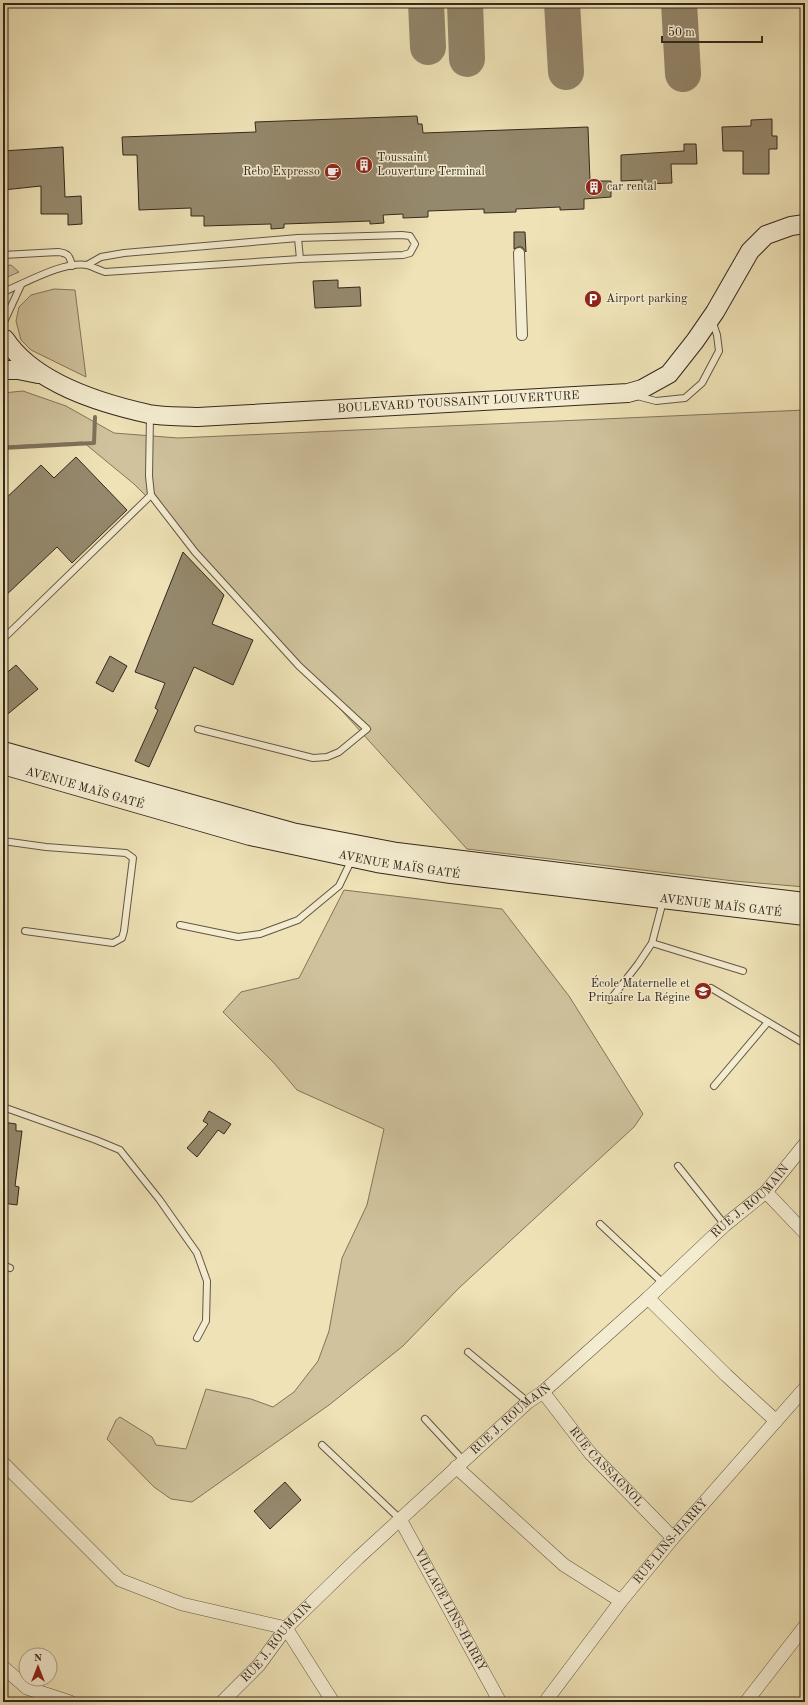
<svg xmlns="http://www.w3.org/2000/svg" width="808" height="1705" font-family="'Old Standard TT',serif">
<rect width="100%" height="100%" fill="#eee2b6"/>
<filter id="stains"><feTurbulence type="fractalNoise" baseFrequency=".005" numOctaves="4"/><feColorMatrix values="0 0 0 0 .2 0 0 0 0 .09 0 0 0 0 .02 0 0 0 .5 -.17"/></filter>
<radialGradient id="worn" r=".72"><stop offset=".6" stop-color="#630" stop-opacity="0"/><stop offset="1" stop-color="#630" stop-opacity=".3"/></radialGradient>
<g fill="#cfc29c" stroke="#82755c">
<path d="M11,265l8,7 -16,7v-13z"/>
<path d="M54,289l21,1 11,87 -55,-27 -10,-10 -5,-19 3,-14 12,-12z"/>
<path d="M23,391l43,15 48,27 64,5 627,-28v477l-71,-6 -267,-32 -306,-338 -27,-27 -51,-42 -80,4v-53z"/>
<path d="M344,890l158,19 67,87 74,118 -9,13 -175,161 -56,58 -74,59 -137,97 -21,-3 -17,-12 -47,-48 9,-19 4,-3 32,20 4,8 30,4 20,-60 45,10 22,8 21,-15 24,-31 11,-30 13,-73 25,-53 17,-76 -87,-39 -23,-27 -51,-51 18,-20 58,-14z"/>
</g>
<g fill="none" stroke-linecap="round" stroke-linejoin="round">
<path stroke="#7e725a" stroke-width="4" d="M3,448l91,-5 1,-26"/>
<g stroke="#92856a" stroke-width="36">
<path d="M426,3l2,44"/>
<path d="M465,3l2,56"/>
<path d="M562,3l4,69"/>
<path d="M679,3l4,71"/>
</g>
</g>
<g fill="#95896d" stroke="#35281d">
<path d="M417,116l1,8h4l1,9 165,-6 2,54h21v16l-27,2v10l-24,1v-3l-44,2v3l-32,1v-4l-56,2v6l-25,1v-4l-20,1 1,8 -14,1v-3l-86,3v4l-13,1v-5l-67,2v-10h-13v-8l-52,2 -2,-55h-14l-1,-18 134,-5 -1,-10z"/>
<path d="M772,119v17h5v13h-8v25h-26v-23h-20l-1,-24 29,-1v-6z"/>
<path d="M684,144h12l1,20h-26l1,19 -30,1v-4l-21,1v-26l63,-4z"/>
<path d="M63,147l2,50 16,-1 1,28 -14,1v-11h-27v-28l-38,4v-39z"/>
<path d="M514,232h11l1,20 -4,-5h-4l-4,2z"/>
<path d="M338,280v8l22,-1 1,19 -46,2 -2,-27z"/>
<path d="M76,457l51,53 -55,53 -15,-16 -54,51v-97l38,-36 13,13z"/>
<path d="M183,552l41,43 -12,29 41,16 -20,45 -39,-18 -45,100 -14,-6 23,-51 -3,-2 10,-25 -30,-11z"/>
<path d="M110,656l17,10 -14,26 -17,-9z"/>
<path d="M16,665l22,24 -35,29v-42z"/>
<path d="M209,1111l22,13 -7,10 -6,-4 -21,27 -10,-9 21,-24 -5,-3z"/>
<path d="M3,1122l13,2v7h6l-7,55 4,1 -2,18 -14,-2z"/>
<path d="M285,1482l16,18 -31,29 -16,-18z"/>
</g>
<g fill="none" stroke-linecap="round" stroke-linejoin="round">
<defs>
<g id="service">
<path d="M298,238l2,21"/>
<path d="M3,255l55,-3c10,1 12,4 14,14"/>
<path d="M3,292c23,-9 60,-31 84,-27 6,2 12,5 18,7l195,-13 103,-4 7,-2 5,-9 -5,-8 -8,-1 -104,3 -174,15 -23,4 -14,8"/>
<path d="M3,324l18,-39"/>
<path d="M637,396l19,5 29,-3 17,-15 17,-32 -2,-16 -5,-15"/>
<path d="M150,416l-1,60 2,19 44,57 104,114 68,63 -28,23 -12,5 -14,1 -115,-29"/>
<path d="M3,639l148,-144"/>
<path d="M3,841l43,6 80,6 7,5 -9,73 -2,7 -9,5 -88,-12"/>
<path d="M180,925l58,12 22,-3 38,-14 41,-34 13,-27"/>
<path d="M652,943l91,28"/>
<path d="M711,988l94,56"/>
<path d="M610,1000l28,-36 14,-21 11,-42"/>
<path d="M714,1086l54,-64"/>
<path d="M3,1107l93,33 24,10 39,49 38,54 10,28 -1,40 -9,17"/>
<path d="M678,1166l47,59"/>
<path d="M600,1224l64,60"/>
<path d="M3,1265l7,3"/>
<path d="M468,1352l60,50"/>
<path d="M425,1419l38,41"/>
<path d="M322,1445l78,74"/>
</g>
<path id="pedestrian" d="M519,253l3,82"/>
<g id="minor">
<path d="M766,1192l39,41"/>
<path d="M648,1298l78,77 50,46"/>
<path id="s1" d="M543,1392l47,61 83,85"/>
<path d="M3,1463l117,117 62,24 104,24 47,74"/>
<path d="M456,1467l108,98 57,36"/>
<path id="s2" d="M400,1519l100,183"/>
<path d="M3,1667l24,21 43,14"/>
<path id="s3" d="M222,1702l37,-37 27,-37 72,-70 170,-156 15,-10 105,-94 77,-73 41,-33 39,-48"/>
<path id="s4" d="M545,1702l76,-101 52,-63 132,-150"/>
<path d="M746,1702l59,-76"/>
</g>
<g id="secondary">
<path id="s5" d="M5,339c29,44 94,64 144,75 16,3 33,2 49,3l430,-24 14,-4 27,-15 26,-33 20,-29 35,-61 16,-16 25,-9 14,-2"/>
<path d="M3,370h15l20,4"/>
<path d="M3,751l289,81 105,20 408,50"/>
<path id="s6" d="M3,765l247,71 127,27 74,11 354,42"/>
</g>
</defs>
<use href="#service" stroke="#635643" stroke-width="8"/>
<use href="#pedestrian" stroke="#635643" stroke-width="12"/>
<use href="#minor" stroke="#635643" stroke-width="14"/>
<use href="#secondary" stroke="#35281d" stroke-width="20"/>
<use href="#service" stroke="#f4ecd0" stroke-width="6"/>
<use href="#pedestrian" stroke="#f4ecd0" stroke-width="10"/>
<use href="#minor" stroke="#f4ecd0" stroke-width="13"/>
<use href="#secondary" stroke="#f4ecd0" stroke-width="18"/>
</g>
<defs>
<symbol id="building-disc" viewBox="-11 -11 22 22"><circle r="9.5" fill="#8f2418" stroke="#f4ecd0"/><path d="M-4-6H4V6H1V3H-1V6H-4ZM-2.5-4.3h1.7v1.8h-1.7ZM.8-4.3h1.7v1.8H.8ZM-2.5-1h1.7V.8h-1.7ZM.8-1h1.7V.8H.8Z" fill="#fff"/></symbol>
<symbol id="cafe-disc" viewBox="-11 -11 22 22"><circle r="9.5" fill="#8f2418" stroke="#f4ecd0"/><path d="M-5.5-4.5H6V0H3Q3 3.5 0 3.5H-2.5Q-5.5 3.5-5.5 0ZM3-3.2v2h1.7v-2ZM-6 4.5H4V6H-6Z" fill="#fff"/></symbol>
<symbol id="parking-disc" viewBox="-11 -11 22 22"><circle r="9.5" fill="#8f2418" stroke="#f4ecd0"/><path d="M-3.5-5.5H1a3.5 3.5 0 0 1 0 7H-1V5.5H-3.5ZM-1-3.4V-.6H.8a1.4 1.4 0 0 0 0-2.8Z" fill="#fff"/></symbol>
<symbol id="school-disc" viewBox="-11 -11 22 22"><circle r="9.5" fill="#8f2418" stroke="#f4ecd0"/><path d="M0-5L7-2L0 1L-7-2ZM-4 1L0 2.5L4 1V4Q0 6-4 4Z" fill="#fff"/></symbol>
</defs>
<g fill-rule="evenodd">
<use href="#building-disc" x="354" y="155" width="20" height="20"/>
<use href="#cafe-disc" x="323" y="162" width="20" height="20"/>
<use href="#building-disc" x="584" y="177" width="20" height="20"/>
<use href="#parking-disc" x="583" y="289" width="20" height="20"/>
<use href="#school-disc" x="693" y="981" width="20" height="20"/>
</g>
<g text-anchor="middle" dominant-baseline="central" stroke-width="3" stroke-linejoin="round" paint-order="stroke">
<g font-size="12" fill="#35281d" stroke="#f4ecd0" text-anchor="start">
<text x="377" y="158">Toussaint<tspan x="377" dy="14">Louverture Terminal</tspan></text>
<text x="320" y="172" text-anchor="end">Rebo Expresso</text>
<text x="607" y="187">car rental</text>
<text x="606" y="299">Airport parking</text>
<text x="690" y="984" text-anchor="end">École Maternelle et<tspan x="690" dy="14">Primaire La Régine</tspan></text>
</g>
<g font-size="12" fill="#35281d" stroke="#f4ecd0">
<text stroke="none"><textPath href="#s5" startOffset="476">BOULEVARD TOUSSAINT LOUVERTURE</textPath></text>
<text stroke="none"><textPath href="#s6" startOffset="85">AVENUE MAÏS GATÉ</textPath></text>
<text stroke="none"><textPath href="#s6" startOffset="409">AVENUE MAÏS GATÉ</textPath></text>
<text stroke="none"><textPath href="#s6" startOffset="733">AVENUE MAÏS GATÉ</textPath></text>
<text stroke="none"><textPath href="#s3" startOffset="729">RUE J. ROUMAIN</textPath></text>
<text stroke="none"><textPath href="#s3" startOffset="405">RUE J. ROUMAIN</textPath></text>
<text stroke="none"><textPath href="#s1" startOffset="98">RUE CASSAGNOL</textPath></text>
<text stroke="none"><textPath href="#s4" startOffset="204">RUE LINS-HARRY</textPath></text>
<text stroke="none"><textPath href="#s2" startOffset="104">VILLAGE LINS-HARRY</textPath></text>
<text stroke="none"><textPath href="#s3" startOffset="81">RUE J. ROUMAIN</textPath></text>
</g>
</g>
<rect width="808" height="1705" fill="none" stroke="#eee2b6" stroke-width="16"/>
<rect x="4" y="4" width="800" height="1697" fill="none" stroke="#35281d" stroke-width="2"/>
<rect x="8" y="8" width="792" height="1689" fill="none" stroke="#35281d"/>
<g transform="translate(38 1667)"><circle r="19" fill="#f4ecd0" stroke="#a89e88"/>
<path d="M0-3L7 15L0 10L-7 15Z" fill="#8f2418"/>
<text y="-6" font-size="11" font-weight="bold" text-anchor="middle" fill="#35281d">N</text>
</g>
<path d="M662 36v6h100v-6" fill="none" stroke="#35281d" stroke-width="2"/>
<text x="668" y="36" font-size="12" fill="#35281d" stroke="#f4ecd0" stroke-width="3" paint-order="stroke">50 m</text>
<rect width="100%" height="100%" filter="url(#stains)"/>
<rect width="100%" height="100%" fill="url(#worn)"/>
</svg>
